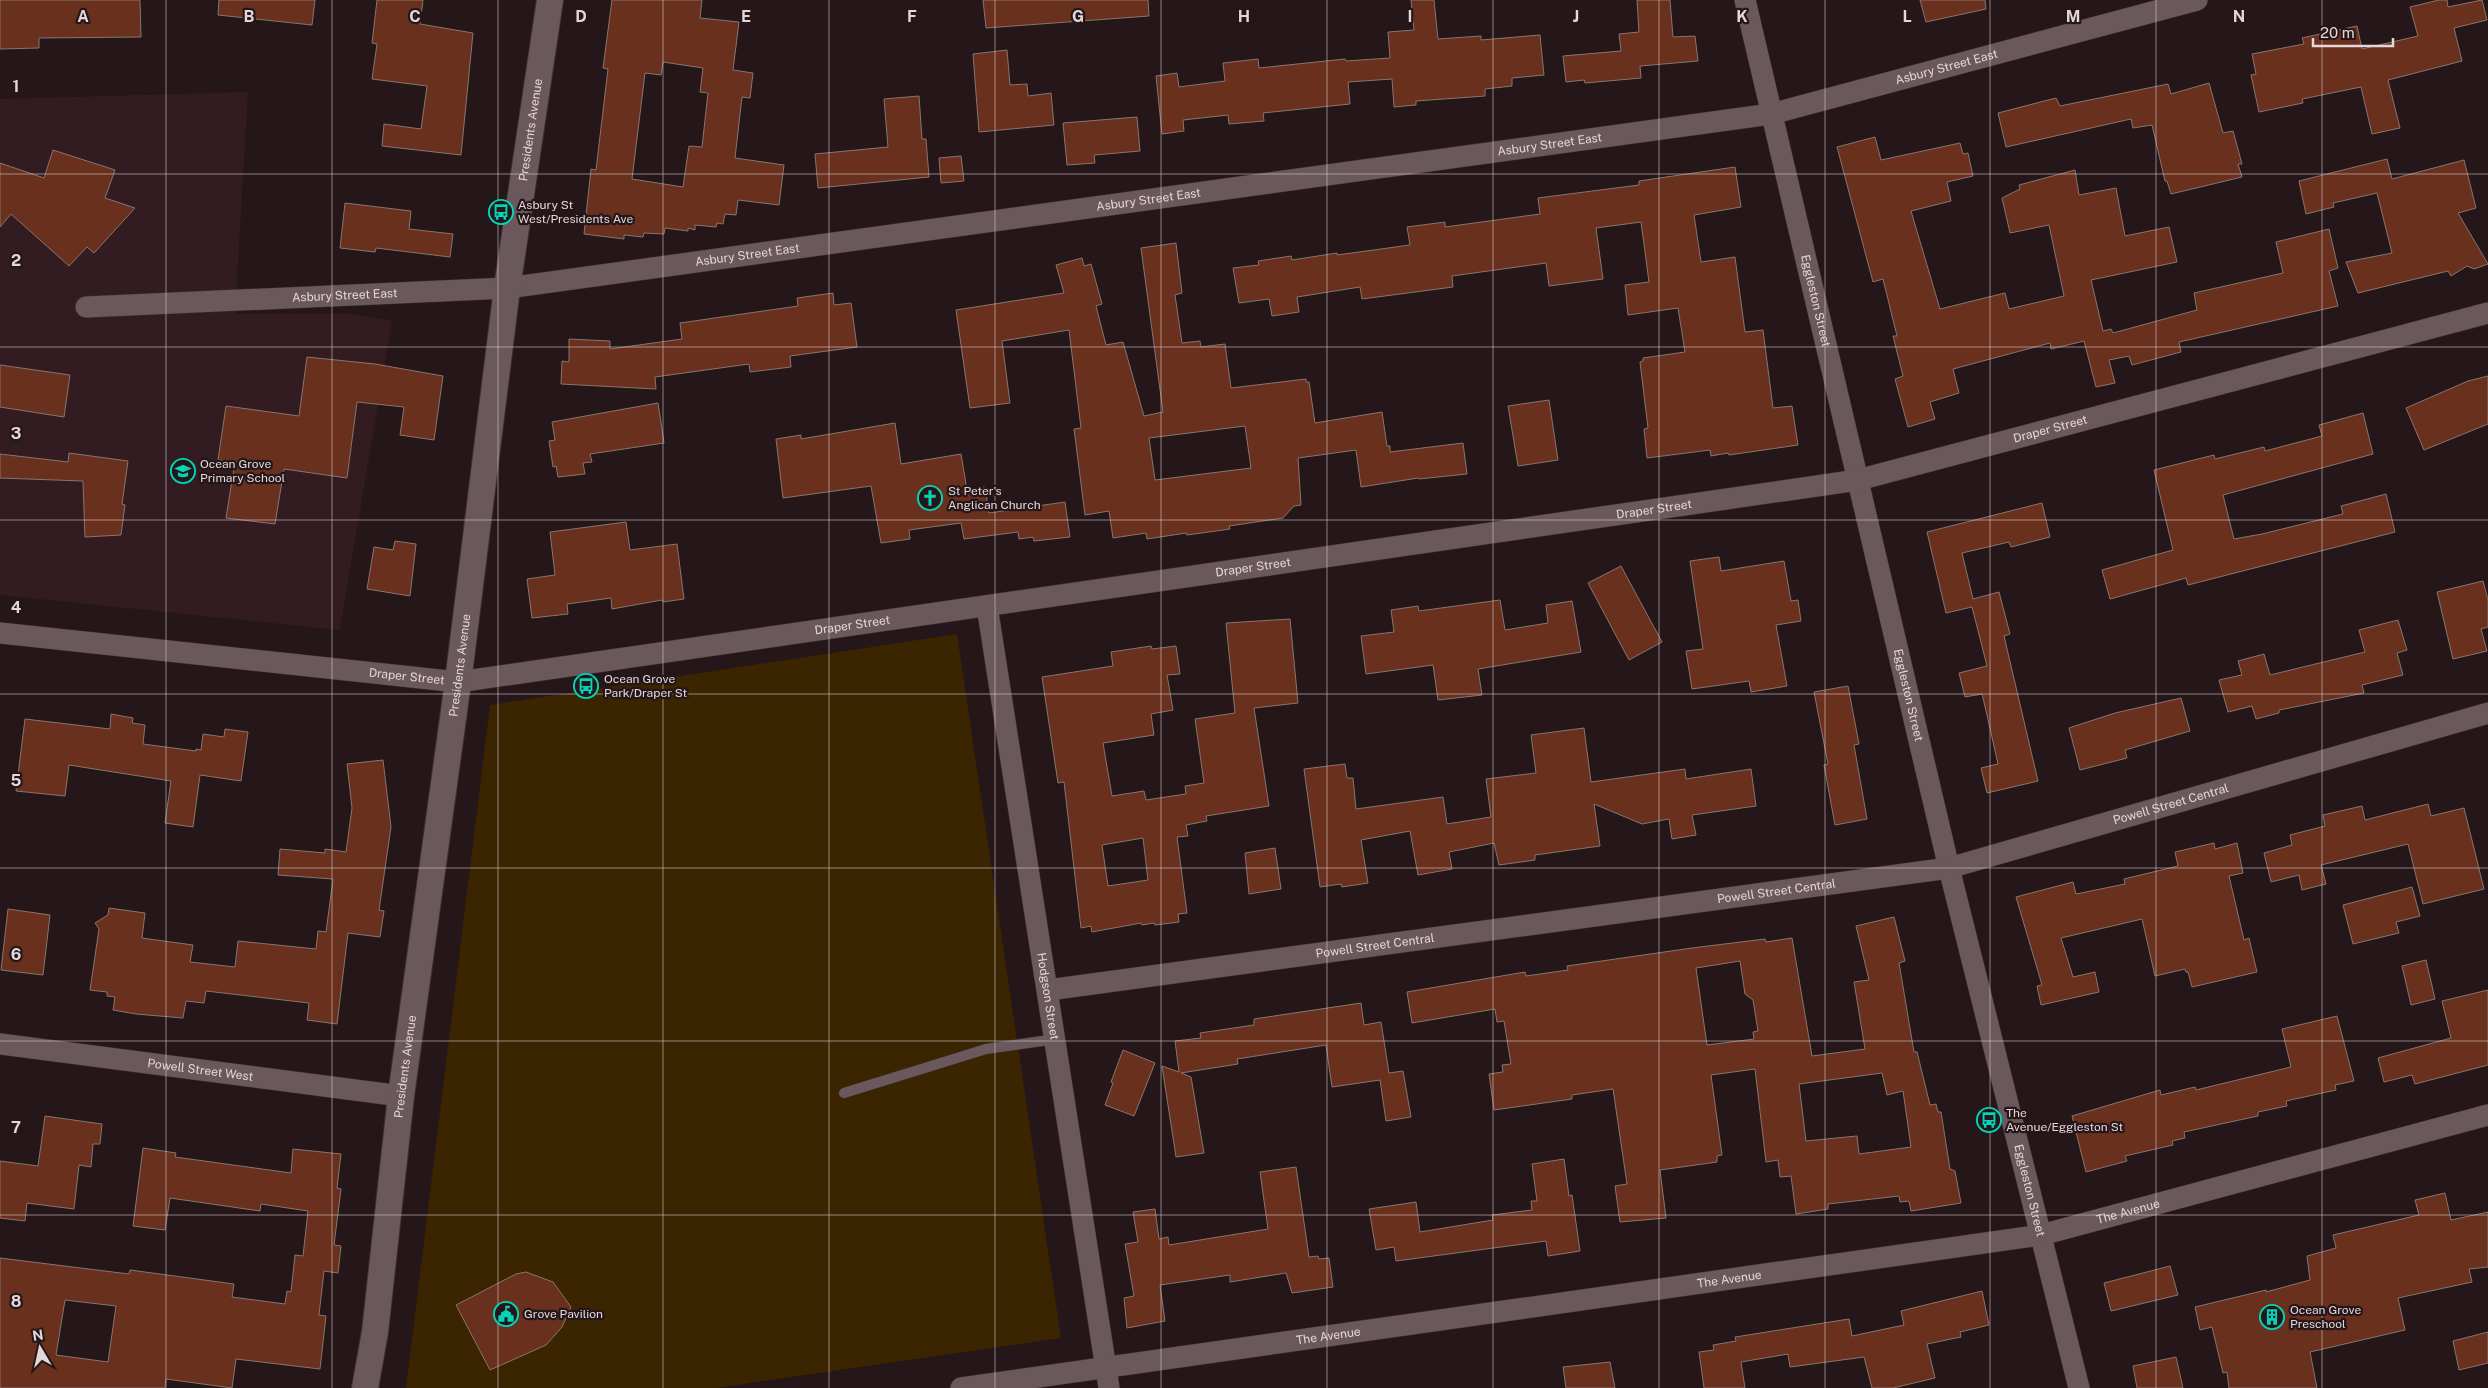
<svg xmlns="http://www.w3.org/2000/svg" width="2488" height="1388" font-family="'Public Sans',sans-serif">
<rect width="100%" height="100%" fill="#251619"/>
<path fill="#321c22" d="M248,92l-13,222h117l40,7 -52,309 -340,-35v-496z"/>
<path fill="#3b2400" d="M957,634l104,704 -345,50h-310l84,-683z"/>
<g fill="#69301e" stroke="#88756f" fill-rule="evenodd">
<path d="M0,0h140l1,37 -102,1v10l-39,1z"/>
<path d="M219,0h96l-3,25 -94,-10z"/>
<path d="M377,0h46l-3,24 53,9 -12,122 -79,-9 2,-22 37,5 6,-43 -55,-7 5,-35 -5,-1z"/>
<path d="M612,0h90l-2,18 39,4 -6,48 20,3 -3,25 -8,-1 -7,61 49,7 -5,40 -41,-5 -2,15 -11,-1 -2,10 -6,-1 -1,4 -21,-2v5l-7,-2v3l-23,-3 -1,6 -20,-1 -1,4 -19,-2v4l-40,-5 7,-65 5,1 12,-101 -5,-1zM663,62l40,6 -3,24 8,1 -6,54 -13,-1 -6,41 -51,-8 13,-106 16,2z"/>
<path d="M983,0h165l1,16 -163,12z"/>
<path d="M1411,0h23l4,39 43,-3v4l59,-5 4,40 -32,3v8l-27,3v7l-69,5v4l-22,2 -2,-28 -44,3 2,22 -87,9 1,8 -35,3 -1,-9 -45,5 1,11 -22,3 -6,-58 21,-3 2,14 46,-6 -2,-18 35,-4 1,9 86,-9 1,2 44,-3 -2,-26 26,-2z"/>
<path d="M1637,0h33l3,37 22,-1 3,25 -58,5 1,12 -56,5 -1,-3 -18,2 -3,-26 58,-5 -2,-17 20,-2z"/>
<path d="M1920,0h65l1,9 -60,13z"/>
<path d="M2439,0h8l1,7 34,-7 5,20 -33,8 8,33 -74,19 12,48 -28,6 -11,-47 -59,12 1,4 -44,9 -8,-37 5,-1 -4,-20 52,-10 -2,-6 55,-12 5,23 56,-13 -8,-29z"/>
<path d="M1007,50l3,35 17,-1 1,12 23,-3 3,32 -75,7 -6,-78z"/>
<path d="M2209,83l14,50 10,-2 9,33h-4l4,13 -71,17 -4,-13h-2l-13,-56 -19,3 -2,-9 -125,28 -8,-34 58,-15 4,8 108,-22 3,10z"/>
<path d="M919,96l3,43h4l3,38 -111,11 -3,-34 73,-7 -4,-48z"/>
<path d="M1137,117l3,34 -46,4 1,8 -28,2 -4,-42z"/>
<path d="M1875,137l6,23 79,-17 3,11 5,-1 5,23 -26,6 4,19 -40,10 29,98 65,-16 4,16 55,-13 -15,-71 -39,8 -8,-35 18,-9 -1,-4 56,-15 4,25 37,-7 9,48 44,-9 8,35 -86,18 12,51 8,-2 2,4 84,-23 -3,-17 89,-20 -7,-31 53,-13 9,39 -9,3 9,35 -159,36 2,10 -49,13 -3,-9 -20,4 6,23 -19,4 -12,-46 -33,8 -1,-6 -97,26 6,24 -29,9 5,17 -27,8 -13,-48 8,-3 -10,-40h4l-14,-57 -10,3 -36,-135z"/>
<path d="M53,150l62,20 -10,28 30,10 -41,45 -7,-6 -18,19 -58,-52 -11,13v-64l44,15z"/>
<path d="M961,156l3,25 -23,2 -2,-25z"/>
<path d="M2387,159l5,20 72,-19 12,48 -18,5 30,51 -14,5 -7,-3 -16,10 -3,-5 -90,22 -12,-31 46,-9 -15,-60 -44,10 1,4 -28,7 -7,-33z"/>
<path d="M1735,167l6,40 -47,8 7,47 34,-5 10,75 18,-2 10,78 19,-2 6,39 -69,10 -1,-2 -17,3 -1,-6 -63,8 -3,-29 4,-1 -8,-66 3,-1v-3l42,-6 -7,-44 -50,7 -3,-30 24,-3 -8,-60 -45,6 7,51 -54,7 -3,-23 -94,13 1,11 -91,12 -2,-12 -63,10 2,15 -27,4 -3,-17 -30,4 -6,-35 26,-3 -1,-4 33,-5 1,4 45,-7v2l73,-10 -3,-18 38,-5v5l95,-13 -2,-16 101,-13v-4z"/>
<path d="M345,203l66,8 -2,18 44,5 -3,23 -74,-9 -1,4 -35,-4z"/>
<path d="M1176,243l6,50 -7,2 7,48 18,-2 1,6 24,-3 6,44 75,-9v3h3l6,41 67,-11 5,34h3v6l73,-9 4,31 -48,5 -1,-1 -57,9 -5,-37 -58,8 3,47 -7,1 -11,12 -54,8 1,3 -43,6 -1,-2 -39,6 -1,-6 -33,5 -4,-27 -24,4 -11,-86 7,-1 -12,-98 -67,11 8,62 -40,5 -14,-98 108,-17 -8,-28 26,-7 2,8 7,-2 11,40 -6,2 10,39 17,-3 21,74 19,-4 -22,-164zM1245,426l6,42 -96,12 -6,-42z"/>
<path d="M833,293l1,12 17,-2 6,44 -67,9 1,11 -41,5 -1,-8 -94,13 1,12 -95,-5 1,-23 7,1v-23l41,2v8l72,-10 -2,-16 118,-17 -1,-8z"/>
<path d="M307,357l68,7 68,12 -9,64 -34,-5 4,-28 -47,-5 -10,76 -63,-9 -9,55 -49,-6 9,-56 -17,-2 8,-54 73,10z"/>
<path d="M0,365l70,10 -6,42 -64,-10z"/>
<path d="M2488,376v48l-64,26 -18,-42 62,-27z"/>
<path d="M1549,400l9,60 -40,6 -10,-60z"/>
<path d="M658,403l6,40 -74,11 2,8 -9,1 2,11 -27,3 -2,-11 -3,1 -4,-26 6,-1 -3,-18z"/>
<path d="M2363,413l10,41 -150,41 11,44 28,-5 81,-20 -2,-8 45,-12 9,38 -207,53 -2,-7 -76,21 -8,-29 71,-20 -19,-80 60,-15 1,4 49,-12 1,4 57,-15 -3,-11z"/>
<path d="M895,423l6,41 60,-10 6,36 18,-3 4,26 76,-11 5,35 -36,4 -1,-4 -14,2 -1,-7 -54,7 -3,-16 -52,7 1,9 -29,4 -10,-57 -88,12 -7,-59 25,-4v4z"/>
<path d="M69,453l59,8 -6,43 3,1 -4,30 -36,2 -2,-56 -83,-3v-24l68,8z"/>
<path d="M2042,503l8,34 -39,10 -2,-5 -47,11 11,46 26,-7 11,42 -6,2 34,145 -51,12 -6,-25 17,-4 -11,-49 -5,-21 -17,3 -6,-24 28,-7 -15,-59 -26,6 -19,-81z"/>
<path d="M626,522l4,28 47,-6 7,55 -21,3 -1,-2 -50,9 -1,-11 -44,6 1,10 -36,4 -5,-39 28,-4 -5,-43z"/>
<path d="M395,541l21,3 -6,52 -43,-7 7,-42 19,3z"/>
<path d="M1719,557l2,14 63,-10 7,40 7,-1 3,21 -25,4 11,61 -36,6 -2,-11 -57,8 -6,-38 17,-2 -13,-88z"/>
<path d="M1621,566l41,76 -33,18 -41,-77z"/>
<path d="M2483,581l5,19v27l-7,2 6,22 -34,8 -16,-67z"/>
<path d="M1500,600l5,30 43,-7 -2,-18 26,-4 9,51 -103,17 4,26 -44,5 -5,-35 -67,9 -5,-38 33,-4 -3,-22 27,-4 1,5z"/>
<path d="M1290,619l8,84 -44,5 15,98 -63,10 1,5 -21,4 2,11 -11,1 10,76 -9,1 1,8 -24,3 -1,-2 -12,2 -1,-2 -49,9 -1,-6 -10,2 -17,-146 -6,1 -16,-106 71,-11 -2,-14 40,-6 1,3 24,-3 4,28 -13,1 6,35 -22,4 3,21 -51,8 9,53 32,-5 2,9 40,-6 -1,-8 19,-3 -9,-64 40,-6 -9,-90zM1143,838l5,42 -40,6 -6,-41z"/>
<path d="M2398,620l9,30 -10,3 6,22 -41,10 2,8 -85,17v3l-23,6 -4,-13 -24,6 -9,-32 23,-5 -4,-14 26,-7 6,21 95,-23 -6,-22z"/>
<path d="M1848,686l11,58 -5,1 13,74 -32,6 -11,-60 4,-1 -14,-72z"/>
<path d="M2181,698l9,33 -65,19 2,8 -47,12 -11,-42 46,-15z"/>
<path d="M111,714l22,4 -1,5 13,2 -2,19 53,7v-2l5,1 2,-16 21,3 1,-8 23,3 -7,49 -41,-6 -7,52 -28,-4 6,-42 -102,-16 -4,31 -49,-5 9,-72 85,10z"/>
<path d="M1584,728l7,54 94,-13 1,10 65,-10 5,37 -64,9 4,20 -24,4 -3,-20 -27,5 -48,-20 6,42 -65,9v5l-36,5 -5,-22 -45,9 3,17 -34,6 -8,-44 -49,9 7,43 -26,4 -1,-3 -21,3 -16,-118 41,-5 2,14h6l3,31 87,-12 4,27 44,-7 -5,-38 50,-6 -5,-38z"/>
<path d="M383,760l8,67 -12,83 5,1 -4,26 -32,-4 -11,91 -30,-4 2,-17 -103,-12 -2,12 -18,-2 -3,17 -47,-4 -23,-4 2,-13 -8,-1v-4l-17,-2 9,-61 -4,-6 13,-8 1,-7 36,5 -3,25 51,7 -3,17 45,5 3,-26 78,8 2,-18 8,1 7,-53 -55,-4 2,-26 45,4v-4l21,3 6,-44 -5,-44z"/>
<path d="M2428,804l3,12 33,-8 20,81 -61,15 -15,-60 -87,21 5,19 -24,6 -3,-15 -28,7 -7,-29 28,-8 -2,-10 35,-9 -2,-11 39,-9 3,14z"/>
<path d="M2214,843l1,6 22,-6 6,30 -14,3 15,64 5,-2 8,34 -65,15 -4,-15h-2l-1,-3 -30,7 -13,-57 -81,19 12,39 22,-5 4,20 -58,13 -4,-19 5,-1 -26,-88 57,-15 3,12 49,-10 -1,-5 54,-13 -3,-14z"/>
<path d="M1275,848l6,41 -32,5 -4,-41z"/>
<path d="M2412,887l8,29 -24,6 3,11 -46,11 -10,-39z"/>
<path d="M8,909l42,6 -7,60 -42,-5z"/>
<path d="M1894,917l11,44 -6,2 15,89h3l13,53 6,-1 2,8h3l9,57 5,2 6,32 -50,8 -2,-10 -9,1 -1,-6 -71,8v5l-32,5 -5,-38 -11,1 -2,-17 -12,2 -11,-93 -44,6 11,80 -5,1v6l-57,8 6,48 -46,4 -5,-36 12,-2 -14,-95 -41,6v4l-78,11 -5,-36 14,-2 -1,-7 9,-1 -7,-43 -7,1 -2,-13 -83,14 -5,-31 118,-20 1,4 42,-6 -1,-4 125,-18 73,-9 1,3 26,-4 20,118 53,-7 -11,-67 15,-2 -13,-54zM1740,961l5,33 8,6 5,31 -5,1 1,7 -47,6 -11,-77zM1882,1073l5,22 16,-4 8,56 -52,7 -2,-18 -51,5 -7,-57z"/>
<path d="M2426,960l9,39 -24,6 -9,-39z"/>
<path d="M2488,990v75l-73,19 -3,-9 -28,7 -6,-24 73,-20 -9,-37z"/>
<path d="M1361,1003l3,22 17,-3 8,51 14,-2 8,46 -25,4 -6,-41 -48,7 -6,-42 -89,14 1,5 -57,9 10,4 13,76 -28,4 -14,-91 17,6 -4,-31 26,-3 -1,-5 54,-8v-6z"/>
<path d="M2337,1016l17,65 -19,4 1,5 -50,11 1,5 -29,6v4l-74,16 1,6 -13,3 1,4 -48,11 2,5 -41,11 -14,-56 88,-26 1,5 34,-8 1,3 95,-23 -9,-38z"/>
<path d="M1123,1050l32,13 -21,53 -29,-11 8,-22 -2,-1z"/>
<path d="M45,1116l57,8 -2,20h-7l-2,23 -12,-2 -5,44 -47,-6 -2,18 -25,-3v-57l38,5z"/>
<path d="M143,1148l33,5 -1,4 116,16 2,-24 48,5 -4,34 4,1 -7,56 7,1 -3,27 -14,-2 -5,44 7,1 -6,53 -84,-10 -4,29 -66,-9 -1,9h-165v-130l129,16 1,-4 104,14 -2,13 53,7 2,-13 4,1 4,-37 8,1 5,-45 -47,-7 -1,7 -90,-13 -5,32 -32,-4zM65,1300l51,6 -8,56 -52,-7z"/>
<path d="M1564,1159l5,37 3,-1 8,56 -32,5 -2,-15 -150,20 -2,-14 -18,3 -7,-41 47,-7 4,30 73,-12 -1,-5 40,-5 -1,-9h6l-5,-37z"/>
<path d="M1296,1167l13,90 9,-1 1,3 10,-1 4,29 -41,6 -6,-20 -56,9v-7l-70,10 5,36 -38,7 -3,-30 10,-2 -9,-52 13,-2 -5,-30 22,-3 4,30 9,-2 1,8 99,-16 -8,-57z"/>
<path d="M2445,1193l6,27 37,-8v55l-19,2 3,13 -74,16 7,32 -95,22 7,36h-88l-2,-16 -4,1 -11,-46 -12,3 -5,-23 71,-17v2l44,-12 -3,-24 29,-8 -3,-13 86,-20 -4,-15z"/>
<path d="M2170,1266l8,29 -67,16 -7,-28z"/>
<path d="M526,1272l27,10 18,25 -9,20 -16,18 -56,25 -34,-65 60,-31z"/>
<path d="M1982,1291l7,34 -29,7 1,5 -34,7 8,34 -42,10h-21l-8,-31 -74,10 -2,-13 -47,8 4,26h-41l-5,-36 15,-2 -1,-5 23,-4 -1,-4 114,-18 3,17 52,-11 -3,-14z"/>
<path d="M2488,1332v31l-29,7 -6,-29z"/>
<path d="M2176,1357l7,31h-46l-4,-22z"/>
<path d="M1610,1362l5,26h-49l-3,-21z"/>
</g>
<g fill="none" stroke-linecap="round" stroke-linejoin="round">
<defs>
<path id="service" d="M844,1093l142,-44 70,-10"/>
<g id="minor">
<path id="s1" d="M1745,0l204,868 130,520"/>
<path id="s2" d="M86,307l421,-19 1264,-174 426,-114"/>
<path id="s3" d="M987,606l122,782"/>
<path id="s4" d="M0,633l458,49 1400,-202 630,-167"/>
<path id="s5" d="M1048,990l901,-122 539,-155"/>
<path id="s6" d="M0,1044l401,52"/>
<path id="s7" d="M961,1388l1080,-153 447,-120"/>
</g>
<g id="tertiary">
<path id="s8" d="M365,1388l10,-56 26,-236 57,-414 49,-394 43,-288"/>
</g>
</defs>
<use href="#service" stroke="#3d3234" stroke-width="11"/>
<use href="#minor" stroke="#3d3234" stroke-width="22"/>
<use href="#tertiary" stroke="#3d3234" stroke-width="28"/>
<use href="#service" stroke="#6b585c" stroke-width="10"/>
<use href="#minor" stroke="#6b585c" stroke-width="21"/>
<use href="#tertiary" stroke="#6b585c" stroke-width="26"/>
</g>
<path fill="none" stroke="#e2d7d9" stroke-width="1" stroke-opacity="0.55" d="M166,0v1388M332,0v1388M498,0v1388M663,0v1388M829,0v1388M995,0v1388M1161,0v1388M1327,0v1388M1493,0v1388M1659,0v1388M1825,0v1388M1990,0v1388M2156,0v1388M2322,0v1388M0,174h2488M0,347h2488M0,520h2488M0,694h2488M0,868h2488M0,1041h2488M0,1215h2488"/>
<defs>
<symbol id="bus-ring" viewBox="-11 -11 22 22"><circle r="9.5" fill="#251619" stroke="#03d5b6" stroke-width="1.5"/><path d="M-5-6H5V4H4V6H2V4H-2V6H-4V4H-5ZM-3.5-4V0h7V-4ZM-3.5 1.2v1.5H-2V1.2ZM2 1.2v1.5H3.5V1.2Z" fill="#03d5b6"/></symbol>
<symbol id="school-ring" viewBox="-11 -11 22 22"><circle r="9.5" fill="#251619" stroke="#03d5b6" stroke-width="1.5"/><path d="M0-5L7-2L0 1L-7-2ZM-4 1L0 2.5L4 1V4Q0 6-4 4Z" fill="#03d5b6"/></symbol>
<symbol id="church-ring" viewBox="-11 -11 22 22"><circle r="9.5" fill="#251619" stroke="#03d5b6" stroke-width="1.5"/><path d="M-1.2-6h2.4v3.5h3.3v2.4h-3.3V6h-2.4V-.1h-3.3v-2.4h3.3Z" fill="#03d5b6"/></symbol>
<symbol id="civic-ring" viewBox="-11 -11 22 22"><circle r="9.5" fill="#251619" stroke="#03d5b6" stroke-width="1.5"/><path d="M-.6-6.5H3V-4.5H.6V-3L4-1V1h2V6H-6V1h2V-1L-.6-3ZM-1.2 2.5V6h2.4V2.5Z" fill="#03d5b6"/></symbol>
<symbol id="building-ring" viewBox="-11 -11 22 22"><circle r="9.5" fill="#251619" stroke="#03d5b6" stroke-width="1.5"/><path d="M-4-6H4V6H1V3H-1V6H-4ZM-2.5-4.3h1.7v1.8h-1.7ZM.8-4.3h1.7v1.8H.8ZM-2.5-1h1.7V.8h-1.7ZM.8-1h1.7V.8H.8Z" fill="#03d5b6"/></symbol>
</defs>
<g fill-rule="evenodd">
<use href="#bus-ring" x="487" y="198" width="28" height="28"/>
<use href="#school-ring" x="169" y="457" width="28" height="28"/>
<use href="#church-ring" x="916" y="484" width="28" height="28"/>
<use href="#bus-ring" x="572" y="672" width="28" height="28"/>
<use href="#bus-ring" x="1975" y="1106" width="28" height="28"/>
<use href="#civic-ring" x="492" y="1300" width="28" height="28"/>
<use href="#building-ring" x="2258" y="1303" width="28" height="28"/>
</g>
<g text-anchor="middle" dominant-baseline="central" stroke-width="4.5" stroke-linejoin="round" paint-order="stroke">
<g font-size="12" fill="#e2d7d9" stroke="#251619">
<text stroke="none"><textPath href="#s2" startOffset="1879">Asbury Street East</textPath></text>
<text stroke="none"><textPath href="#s8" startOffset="1269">Presidents Avenue</textPath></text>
<text stroke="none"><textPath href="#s2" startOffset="1474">Asbury Street East</textPath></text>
<text stroke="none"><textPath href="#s2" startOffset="1069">Asbury Street East</textPath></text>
<text stroke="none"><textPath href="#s2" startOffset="664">Asbury Street East</textPath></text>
<text stroke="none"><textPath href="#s2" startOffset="259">Asbury Street East</textPath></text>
<text stroke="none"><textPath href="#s1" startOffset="309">Eggleston Street</textPath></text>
<text stroke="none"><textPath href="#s4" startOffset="2074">Draper Street</textPath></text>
<text stroke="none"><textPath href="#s4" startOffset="1669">Draper Street</textPath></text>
<text stroke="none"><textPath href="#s4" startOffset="1264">Draper Street</textPath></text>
<text stroke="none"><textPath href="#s4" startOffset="859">Draper Street</textPath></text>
<text stroke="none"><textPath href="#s8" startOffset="729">Presidents Avenue</textPath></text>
<text stroke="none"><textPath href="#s4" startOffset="409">Draper Street</textPath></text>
<text stroke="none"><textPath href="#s1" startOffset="714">Eggleston Street</textPath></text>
<text stroke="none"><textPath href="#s5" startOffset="1140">Powell Street Central</textPath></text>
<text stroke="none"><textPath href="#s5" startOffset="735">Powell Street Central</textPath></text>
<text stroke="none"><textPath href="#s5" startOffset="330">Powell Street Central</textPath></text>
<text stroke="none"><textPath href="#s3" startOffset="395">Hodgson Street</textPath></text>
<text stroke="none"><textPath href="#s8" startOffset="324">Presidents Avenue</textPath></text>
<text stroke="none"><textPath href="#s6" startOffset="202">Powell Street West</textPath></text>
<text stroke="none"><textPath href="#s1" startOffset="1224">Eggleston Street</textPath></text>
<text stroke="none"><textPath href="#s7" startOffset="1181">The Avenue</textPath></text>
<text stroke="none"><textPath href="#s7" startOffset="776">The Avenue</textPath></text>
<text stroke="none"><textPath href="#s7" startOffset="371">The Avenue</textPath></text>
</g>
<g font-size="12" fill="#e2d7d9" stroke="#251619" text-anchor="start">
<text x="518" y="205">Asbury St<tspan x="518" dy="14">West/Presidents Ave</tspan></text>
<text x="200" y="464">Ocean Grove<tspan x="200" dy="14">Primary School</tspan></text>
<text x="948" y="491">St Peter's<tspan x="948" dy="14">Anglican Church</tspan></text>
<text x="604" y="679">Ocean Grove<tspan x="604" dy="14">Park/Draper St</tspan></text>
<text x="2006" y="1113">The<tspan x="2006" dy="14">Avenue/Eggleston St</tspan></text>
<text x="2290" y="1310">Ocean Grove<tspan x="2290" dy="14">Preschool</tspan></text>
<text x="524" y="1314">Grove Pavilion</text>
</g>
</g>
<g font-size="16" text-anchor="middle" font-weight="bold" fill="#e2d7d9" stroke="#251619" stroke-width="4.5" stroke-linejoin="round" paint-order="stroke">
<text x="83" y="22">A</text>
<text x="249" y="22">B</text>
<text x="415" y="22">C</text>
<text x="581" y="22">D</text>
<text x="746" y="22">E</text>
<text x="912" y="22">F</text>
<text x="1078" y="22">G</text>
<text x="1244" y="22">H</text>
<text x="1410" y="22">I</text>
<text x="1576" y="22">J</text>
<text x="1742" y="22">K</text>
<text x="1907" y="22">L</text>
<text x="2073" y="22">M</text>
<text x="2239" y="22">N</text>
<text x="16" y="92">1</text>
<text x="16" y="266">2</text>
<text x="16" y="439">3</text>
<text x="16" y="613">4</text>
<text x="16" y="786">5</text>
<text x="16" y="960">6</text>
<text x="16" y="1133">7</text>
<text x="16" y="1307">8</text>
</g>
<g transform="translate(40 1348) rotate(351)" stroke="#251619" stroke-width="4" paint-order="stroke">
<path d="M0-4L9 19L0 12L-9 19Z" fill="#e2d7d9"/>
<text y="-8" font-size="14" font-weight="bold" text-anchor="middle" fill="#e2d7d9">N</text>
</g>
<path d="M2313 38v8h80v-8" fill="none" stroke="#e2d7d9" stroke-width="2.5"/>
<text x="2320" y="38" font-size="15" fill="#e2d7d9" stroke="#251619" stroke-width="4" paint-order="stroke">20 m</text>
</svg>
